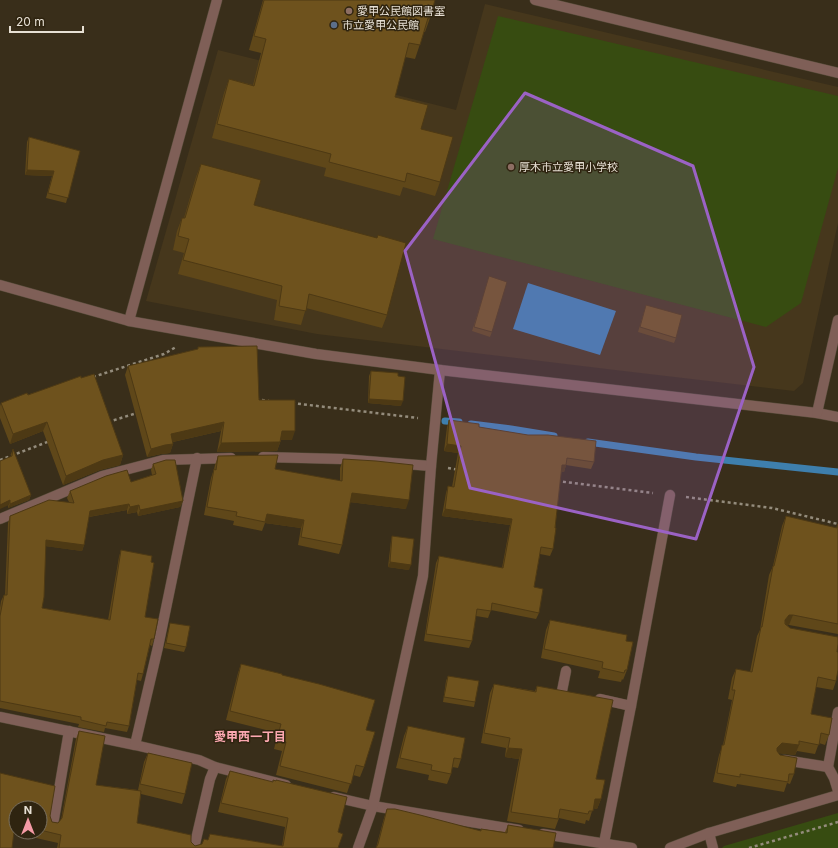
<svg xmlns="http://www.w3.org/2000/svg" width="838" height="848" font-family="Inter,'Noto Sans JP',sans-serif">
<rect width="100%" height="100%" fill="#392e1a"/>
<path fill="#46371c" d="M485,4l353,83v136l-35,160 -9,8 -179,-21 -298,-36 -171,-33 72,-251 238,60z"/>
<g fill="#374c11">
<path d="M498,16l340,80v72l-37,135 -35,24 -333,-88z"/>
<path d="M838,813v35h-116l2,-2z"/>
</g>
<path fill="#3e7fad" d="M528,283l88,28 -16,44 -87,-26z"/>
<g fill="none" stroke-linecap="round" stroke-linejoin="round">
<g stroke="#3e7fad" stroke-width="7">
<path d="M445,421l14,1"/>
<path d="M471,424l40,5 43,7"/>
<path d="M588,442l108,15 142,15"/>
</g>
<defs>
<g id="minor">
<path d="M535,0l303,73"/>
<path d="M0,285l129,36 187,33 124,16 377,43 21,4"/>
<path d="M129,321l88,-321"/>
<path d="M817,413l21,-93"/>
<path d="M263,457l78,2 90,7"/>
<path d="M0,519l102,-43 61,-16 68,-2"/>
<path d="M562,691l4,-20"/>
<path d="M600,699l31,7"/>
<path d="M838,712l-10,55 6,11 4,13"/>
<path d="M0,717l135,28 64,15 16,7 71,18"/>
<path d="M135,745l23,-98 39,-189"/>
<path d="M784,760l44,7"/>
<path d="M334,797l39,9 146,24"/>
<path d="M53,825l16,-94"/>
<path d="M709,833l4,15"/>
<path d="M543,834l89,14"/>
<path d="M604,843l27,-137 39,-211"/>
<path d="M194,848l16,-69 5,-12"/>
<path d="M358,848l15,-42 50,-230 8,-110 9,-96"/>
<path d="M670,848l39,-15 129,-38"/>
</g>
</defs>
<use href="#minor" stroke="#554a38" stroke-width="11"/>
<g stroke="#948c7c" stroke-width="2.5" stroke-dasharray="3 3" stroke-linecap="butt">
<path d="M93,377l71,-23 12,-7"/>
<path d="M256,399l13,2"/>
<path d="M292,403l126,15"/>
<path d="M108,422l29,-9"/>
<path d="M0,460l50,-19"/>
<path d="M448,468l11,2"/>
<path d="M557,481l96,12"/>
<path d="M686,497l86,11 66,16"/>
<path d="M749,848l89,-26"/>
</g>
<use href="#minor" stroke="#7f5f57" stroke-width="10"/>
</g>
<g fill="#5f4719" fill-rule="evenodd">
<path d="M263,0h172l-5,18 -5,14h-1l-9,27 -10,-2 -10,40 26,32 19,53 -5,14 -32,-9 -3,9 -76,-20 2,-8 -114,-30 12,-45 5,-14 24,6 8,-32 -12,-3z"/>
<path d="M29,137l51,14 -14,52 -20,-5 6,-22 -27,-1 2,-33z"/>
<path d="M201,164l53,41 133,110 -5,13 -76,-20 -5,17 -27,-5 3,-20 -99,-26 6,-21 -11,-3 4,-19 5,-13h2l12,-41z"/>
<path d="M488,281l4,51 -2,5 -18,-6z"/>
<path d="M646,305l30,33 -2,5 -36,-11z"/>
<path d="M198,347l61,53 33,40h-11l-4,11 -60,1 4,-21 -48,11v2l-3,9 -9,1 -14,3 -22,-82 3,-9 70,-17z"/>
<path d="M371,371l27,5 3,30 -33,-3 1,-27z"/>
<path d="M81,378l42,77 -3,10 -20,5 -37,15 -20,-54 -33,13 -10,-26v-12l1,-3z"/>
<path d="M449,420l30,7 115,35 -3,7 -25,-4 -2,7h-3l-8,77 -3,7 -10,-2 -6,33 5,26 -3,6 -45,-9 -3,8 -12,-2 -4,25 -3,7 -45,-7 12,-78 3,-7 63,12 8,-43 -68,-9 4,-23 2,-7 4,1 6,-34 -14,-2 3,-24z"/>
<path d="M13,449l18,46 -2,5 -21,8 3,-54z"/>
<path d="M218,456l57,13 65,12v-13l3,-9 63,50 -56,-7 -8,43 -3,9 -41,-9 3,-17 -36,-5 -3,8 -29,-6 1,-4 -30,-6 7,-37 3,-9 1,-4z"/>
<path d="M153,464l30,37 -3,6 -42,9 -1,-4 -10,2v-4l-38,7 -5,28 -2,6 -36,-5 -4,62 66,12 11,-63 2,-7 30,12 -6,55 9,22 -2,7 -2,-1 -7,29 -2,7 -4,-1 -8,46 -2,6 -22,-4 -1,4 -26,-5 1,-3 -79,-16v-100l1,-7 3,-6h1l3,-72 2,-7 59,-14 -2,-4 3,-7 61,-9 21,-7 -1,-5z"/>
<path d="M786,516l50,12 2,-4v110l-49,-9h-2l3,3 47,24 -1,29 -3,9 -17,-3 -5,27 18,21 -4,10 -6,-2 -4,11 -18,-3 -2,4 -17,-2 16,21 -4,10 -3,-1 -3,9 -47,-8 -1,3 -23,-5 6,-27 4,-10 9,-45 -4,-1 4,-21 4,-9 14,3 7,-36 3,-6 9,-55 4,-9 9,-40z"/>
<path d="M392,536l17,34 -21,-3 3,-26z"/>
<path d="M550,620l76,21 1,29 -4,10 -1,-1 -1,3 -23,-4 2,-7 -59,-13 5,-28z"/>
<path d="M170,623l16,24 -2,5 -20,-4 5,-20z"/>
<path d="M241,664l41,11 84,55 -2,37 -4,10 -7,-2 -6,18 -71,-18 6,-24 -8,-2 4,-16 -52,-13 12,-47z"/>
<path d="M448,676l27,26 -1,5 -31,-5 3,-21z"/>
<path d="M494,684l41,7 2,-5 59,93 5,20 -4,10 -4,-1 -4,13 -3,-1 -1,4 -26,-6 -4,11 -48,-8 12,-62 -14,-2 1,-9 -25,-5 9,-50z"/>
<path d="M408,726l53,33 -3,9 -6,-1 -1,7 -4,10 -19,-4 1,-5 -33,-7 8,-32z"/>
<path d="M79,731l17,54 42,5 6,-28 4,-9 37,41 -3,10 -41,-10 -4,29 54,19 4,4 7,-2 6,-4 2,-6 72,12 3,-19 -67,-15 8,-33 4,-8 108,61v16h-281l1,-5 -44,-10 -14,-60 50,43 2,6 6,1 3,-3 15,-81zM16,808h24v24h-24z"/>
<path d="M387,809l93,22 1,-2 24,3 3,-7 45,23h-177l8,-30z"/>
</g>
<g fill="#4d3914">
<path d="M27,170l27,1 -2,5 -27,-1z"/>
<path d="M369,399l34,2 -2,5 -33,-3z"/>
<path d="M47,422l-4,9 -33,13 3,-10z"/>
<path d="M224,422l-3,9 -53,12 3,-9z"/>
<path d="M282,431h13l-3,9h-13z"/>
<path d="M280,442l-3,9 -60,1 4,-9z"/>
<path d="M173,444l-3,9 -9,1 -14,3 4,-8 14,-4z"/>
<path d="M447,444l14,2 -3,7 -14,-2z"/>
<path d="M123,455l-3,10 -20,5 -37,15 3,-9 37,-16z"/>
<path d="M562,465h4l-2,7h-5z"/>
<path d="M352,493l57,7 -3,9 -57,-7z"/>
<path d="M31,495l-2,5 -21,8 2,-4z"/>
<path d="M10,500l-1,5 -9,4v-4z"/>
<path d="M183,501l-3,6 -42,9 2,-6z"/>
<path d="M129,504l-2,6 -39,7 2,-6z"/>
<path d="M139,505l-2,7 -10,2 3,-7z"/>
<path d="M445,509l67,10 -2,6 -68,-9z"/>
<path d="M267,514l37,6 -3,8 -36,-5z"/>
<path d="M46,540l38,5 -2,6 -38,-5z"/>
<path d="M390,562l21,3 -2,5 -21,-3z"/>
<path d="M789,615h4l-4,10h-3l-1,-5z"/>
<path d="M782,743l17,2 -4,10 -17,-2 -4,5 3,-10z"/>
<path d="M508,748l14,1 -3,10 -14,-2z"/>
<path d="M595,799h6l-4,10 -5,-1z"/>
</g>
<g fill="#6e521d" stroke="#4d3914">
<path d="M264,0h171l-5,18h-2l-8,27 -11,-2 -14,54 33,8 -7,24 32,8 -13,45 -33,-9 -2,9 -76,-20 2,-8 -114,-30 12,-45 25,7 12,-47 -12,-3z"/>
<path d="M29,137l51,14 -12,47 -20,-5 6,-22 -27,-1z"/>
<path d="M201,164l60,16 -7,25 123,33 1,-3 28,8 -19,72 -78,-21 -3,17 -27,-5 3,-20 -99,-26 6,-21 -11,-3 4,-18h3z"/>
<path d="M489,276l18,6 -15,50 -18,-5z"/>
<path d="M646,305l36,10 -6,23 -36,-11z"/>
<path d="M257,346l2,54h36v31h-13l-2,11 -59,1 3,-21 -53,12 2,10 -8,1 -14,4 -23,-83 70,-17v-2z"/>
<path d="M371,371l27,2v3l7,1 -2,24 -34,-2z"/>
<path d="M94,374l29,81 -20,5 -37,16 -19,-54 -34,12 -12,-31 26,-10 1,2 53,-19v2z"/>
<path d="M449,420l30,4v3l49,8h20l48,6 -2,21 -27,-4 -1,7h-4l-7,63h1l-3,21 -12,-2 -7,40 9,2 -4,24 -47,-10 -1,8 -14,-2 -5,32 -46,-7 13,-78 64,12 9,-49 -67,-10 3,-23 6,1 7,-41 -14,-2z"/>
<path d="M13,449l18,46 -21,9v-4l-10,5v-44l12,-5z"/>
<path d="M278,455l-3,14 67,12 1,-22 33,2 37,4 -4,35 -57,-7 -10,52 -41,-8 3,-17 -37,-6 -2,8 -29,-6 1,-4 -30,-5 7,-38 2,1 2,-14z"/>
<path d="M166,460h9l8,41 -43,9 -1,-5 -9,2 -1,-3 -39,7 -6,34 -38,-5 -2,57 -2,11 68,12 11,-70 31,6 -1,6 3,1 -9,54 13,2 -4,20h-3l-8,35 -5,-1 -9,53 -22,-4 -1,4 -25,-6v-3l-81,-16v-85l4,-21h3l3,-79 39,-16 25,3 -4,-12 36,-15 21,-6 4,12 25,-8 -3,-10z"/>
<path d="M786,516l51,12 1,-4v100l-45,-9h-4l-4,5v4l5,4 48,9v7l-1,8h1v18l-2,11 -18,-4 -7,37 21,4 -3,17 -8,-2 -2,12 -20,-4v4l-17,-2 -5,5v3l3,4 17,3 -3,16h-5l-1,8 -48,-8v3l-23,-4 5,-28h2l11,-55h-3l4,-21 16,3 9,-45h1l11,-61h1z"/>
<path d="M392,536l22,3 -3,26 -21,-3z"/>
<path d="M550,620l77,15 -1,6 7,1 -6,28h-2l-1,3 -22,-5 1,-6 -59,-13z"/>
<path d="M170,623l20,3 -4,21 -20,-4z"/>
<path d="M241,664l41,10v1l37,9 56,16 -9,30 9,2 -11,35 -8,-2 -5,19 -71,-18 6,-24 -9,-3 4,-15 -51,-13z"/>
<path d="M448,676l31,5 -4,21 -31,-5z"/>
<path d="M494,684l42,8 1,-6 76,14 -17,79 9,1 -4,19h-6l-2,12h-4l-1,3 -28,-5 -2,10 -47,-7 11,-63 -14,-1 2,-10 -26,-5z"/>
<path d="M408,726l57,12 -4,21 -7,-1 -3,16 -20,-4 1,-5 -32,-7z"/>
<path d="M79,731l26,5 -9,49 45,6 -4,32 54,12v7l4,4 7,-2 2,-5 4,1 2,-6 73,12 5,-28 -67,-15 9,-32 43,11v-2l3,1v-1l71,17 -9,35 5,2 -5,14h-279l2,-13 -21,-5v-22h-24v17l-1,-1 -3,24h-12v-75l55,13 -5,30 2,6 6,1 4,-5z"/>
<path d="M148,753l44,10 -7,31 -45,-10z"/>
<path d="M387,809h8l25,6 61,16v-2l26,4 1,-8 48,8 -3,15h-177l2,-4z"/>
</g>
<path fill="#9b62c5" fill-opacity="0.2" stroke="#9b62c5" stroke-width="3" stroke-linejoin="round" d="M525,93l168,73 61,201 -58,172 -226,-51 -65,-237z"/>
<g fill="#8d6e63" stroke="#2f2410" stroke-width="1.5">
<circle cx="349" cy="11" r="4"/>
<circle cx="511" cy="167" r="4"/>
</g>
<circle fill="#5c6f8a" stroke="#2f2410" stroke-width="1.5" cx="334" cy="25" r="4"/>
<g text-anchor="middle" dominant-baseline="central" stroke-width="3" stroke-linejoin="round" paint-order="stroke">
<g font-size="11" fill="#e7e0d4" stroke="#2f2410" text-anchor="start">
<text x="357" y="11">愛甲公民館図書室</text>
<text x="342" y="25">市立愛甲公民館</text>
<text x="519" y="167">厚木市立愛甲小学校</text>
</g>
<g font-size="12" font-weight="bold" fill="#fca8b1" stroke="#2f2410">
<text x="250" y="736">愛甲西一丁目</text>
</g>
</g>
<g transform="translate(28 820)"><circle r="19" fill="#2f2410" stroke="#796f5e"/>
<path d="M0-3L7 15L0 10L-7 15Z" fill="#f49aa5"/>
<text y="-6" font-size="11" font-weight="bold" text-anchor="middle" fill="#e7e0d4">N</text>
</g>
<path d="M10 26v6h73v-6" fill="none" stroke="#e7e0d4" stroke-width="2"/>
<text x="16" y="26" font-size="12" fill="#e7e0d4" stroke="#2f2410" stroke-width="3" paint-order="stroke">20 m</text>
</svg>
